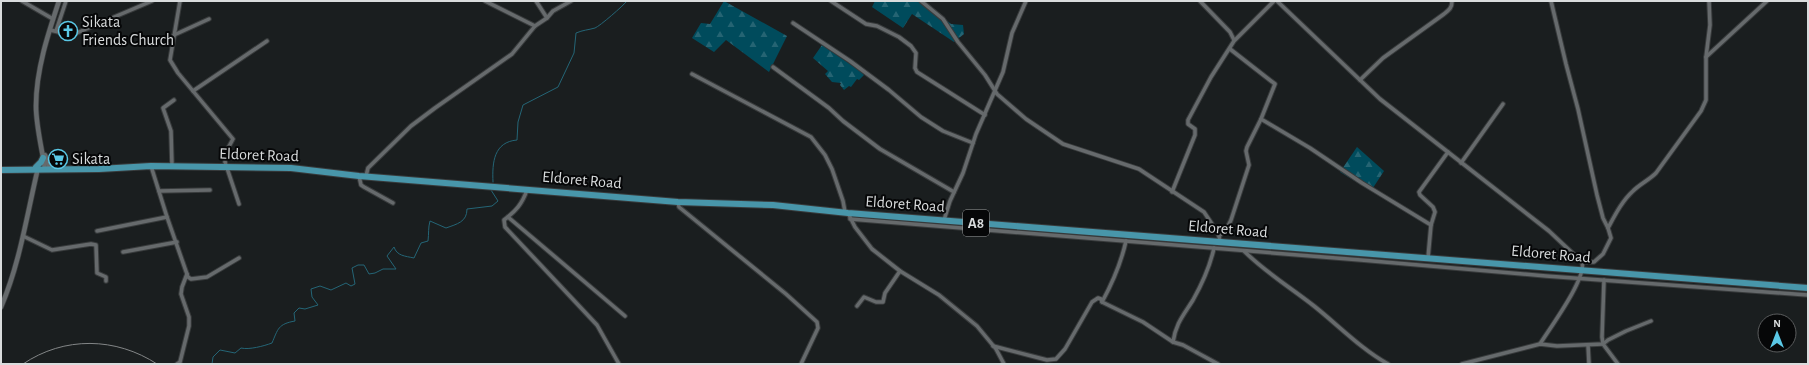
<svg xmlns="http://www.w3.org/2000/svg" width="1809" height="365" font-family="'Alegreya Sans',sans-serif">
<defs>
<pattern id="forest-firs" width="22" height="20" patternUnits="userSpaceOnUse"><rect width="22" height="20" fill="#004b5c"/><path d="M5 1l3.5 6h-7zM16 11l3.5 6h-7z" fill="#256473"/></pattern>
</defs>
<rect width="100%" height="100%" fill="#1a1e1f"/>
<g fill="url(#forest-firs)">
<path d="M724,1l63,35 -18,36 -43,-32 -12,12 -22,-14 9,-15 9,1z"/>
<path d="M875,1h50l26,23 12,1 1,9 -10,8 -42,-28 -9,14 -31,-21z"/>
<path d="M822,45l38,26 4,4 -5,5 -2,-1 -6,8 -2,-1 -5,4 -4,-5 1,-2 -9,-1 -7,-8 3,-3 -15,-13z"/>
<path d="M1357,147l27,24 -13,20 -31,-19z"/>
</g>
<g fill="none" stroke-linecap="round" stroke-linejoin="round">
<g stroke="#246576" stroke-width="1">
<path d="M493,182c-1,-20 1,-40 24,-42l1,-18 5,-17 35,-18 16,-34 2,-20c7,-3 12,-3 19,-5 5,-2 28,-22 32,-27"/>
<path d="M212,364l1,-7 7,-7 15,3 6,-5c8,2 23,-2 31,-5 6,-14 6,-19 23,-22l-1,-8 5,-5 6,1 13,-4 -6,-8 -1,-8 9,-3 11,4 15,-7 5,3 4,-2 -3,-16 6,-3h6l5,9 6,-1 8,-4h13l-9,-13 7,-9c3,9 11,9 20,11l7,-15 7,-2c1,-8 0,-13 2,-20l16,7c11,-4 21,-6 21,-19l25,-3 6,-5 -7,-11"/>
</g>
<defs>
<g id="minor">
<path d="M22,1l31,18"/>
<path d="M180,1l-10,59 8,13 55,66 -7,13 -1,10 14,42"/>
<path d="M485,1l50,25"/>
<path d="M536,1l11,17"/>
<path d="M831,1l35,23 11,2 22,11 12,9 5,7 -1,15 2,4 68,43"/>
<path d="M921,1l22,18 15,23 27,33 12,19 29,25 37,25 76,25 9,6 56,37 12,18 3,6 1,5"/>
<path d="M1200,1l30,31 4,8"/>
<path d="M1277,1l103,98 169,132 33,31c5,16 -32,66 -42,82"/>
<path d="M1551,1l15,63 12,45 19,86 6,23 5,10"/>
<path d="M793,23l57,38 39,29 32,27 22,14 30,12"/>
<path d="M50,30l22,5 80,-34"/>
<path d="M56,31l10,-30"/>
<path d="M174,35l35,-16"/>
<path d="M1230,49l45,35 -14,35 49,29 52,35 69,42"/>
<path d="M1706,57l4,-32 -1,-24"/>
<path d="M773,67l56,41 14,13 37,28 74,43"/>
<path d="M692,74l119,63 14,18 7,14 11,32 2,11"/>
<path d="M1360,80l23,-22 61,-44c5,-4 8,-6 8,-13"/>
<path d="M193,91l74,-50"/>
<path d="M1461,163l42,-59"/>
<path d="M151,166l16,51 21,60 3,2 16,-2 32,-19"/>
<path d="M172,166l-1,-35 -8,-23 11,-8"/>
<path d="M359,176l2,9 3,2 29,16"/>
<path d="M366,176l2,-8 43,-42 24,-18 77,-54 23,-28 12,-8 6,-7 18,-10"/>
<path d="M527,190c-5,14 -11,21 -23,30l1,7 92,98 22,39"/>
<path d="M159,191l51,-1"/>
<path d="M1172,192l23,-57v-6l-7,-5v-4l23,-43 23,-36 40,-40"/>
<path d="M678,202l1,5 107,87 31,28 1,6 -17,36"/>
<path d="M848,213l7,14 17,22 28,22 39,24 38,31 19,23 8,15"/>
<path d="M508,217l117,99"/>
<path d="M850,219l511,41 185,16 262,19"/>
<path d="M944,220l6,-19 13,-28 13,-39 27,-62 9,-39 14,-32"/>
<path d="M97,231l70,-14"/>
<path d="M23,236l29,14 39,-6 5,1 1,28 9,4v4"/>
<path d="M1219,236l7,-6 5,-10 18,-55 -3,-14 1,-4 14,-28"/>
<path d="M1214,248c-4,18 -12,36 -21,52 -10,16 -17,23 -20,42l10,3 35,19"/>
<path d="M1244,251c21,21 47,37 70,55 24,19 47,43 74,58"/>
<path d="M123,252l54,-10"/>
<path d="M1428,258l3,-33 4,-13 -2,-5 -13,-12 -1,-3 29,-40"/>
<path d="M1582,262h12l9,-8 8,-16 -3,-10c7,-13 14,-27 25,-37 7,-7 16,-11 23,-18l45,-62 5,-11v-43l61,-56"/>
<path d="M1604,280l-2,57 1,7 15,20"/>
<path d="M1102,302c11,-20 19,-39 24,-61"/>
<path d="M857,306l7,-9 12,5h7l2,-9 15,-22"/>
<path d="M1588,345l1,19"/>
<path d="M993,346l54,14 9,-1 9,-10 27,-47 6,-4 3,1 1,3 41,20 30,20"/>
<path d="M177,364l3,-2 9,-36v-9l-8,-23 1,-7 5,-13"/>
<path d="M1462,364l78,-20 17,2 46,-2 5,-4 18,-9 25,-10"/>
</g>
<g id="tertiary">
<path d="M45,155l5,14"/>
<path d="M45,169c-3,-20 -9,-43 -9,-63 0,-36 12,-72 23,-105"/>
<path d="M1,307c19,-44 26,-93 37,-139"/>
</g>
<g id="trunk">
<path d="M36,167l5,-5 2,-4"/>
<path d="M1,170l98,-1 52,-3 140,2 68,8 319,26 95,3 75,8 960,75"/>
</g>
</defs>
<use href="#minor" stroke="#383b3c" stroke-width="5.5"/>
<use href="#tertiary" stroke="#383b3c" stroke-width="6"/>
<use href="#trunk" stroke="#383b3c" stroke-width="8"/>
<use href="#minor" stroke="#666a6c" stroke-width="3.5"/>
<use href="#tertiary" stroke="#666a6c" stroke-width="4.5"/>
<use href="#trunk" stroke="#4896aa" stroke-width="6"/>
<path stroke="#838687" stroke-width="1" d="M23,364c41,-28 93,-27 134,0"/>
</g>
<defs>
<symbol id="church-ring" viewBox="-11 -11 22 22"><circle r="9.5" fill="#060708" stroke="#5ac8e6" stroke-width="1.5"/><path d="M-1.2-6h2.4v3.5h3.3v2.4h-3.3V6h-2.4V-.1h-3.3v-2.4h3.3Z" fill="#5ac8e6"/></symbol>
<symbol id="supermarket-ring" viewBox="-11 -11 22 22"><circle r="9.5" fill="#060708" stroke="#5ac8e6" stroke-width="1.5"/><path d="M-6-5.5h2.5l.6 2H6L4.5 2H-2.5L-4.4-4H-6ZM-1.5 3.2a1.3 1.3 0 1 0 .1 0ZM3 3.2a1.3 1.3 0 1 0 .1 0Z" fill="#5ac8e6"/></symbol>
</defs>
<g fill-rule="evenodd">
<use href="#church-ring" x="57" y="20" width="22" height="22"/>
<use href="#supermarket-ring" x="47" y="148" width="22" height="22"/>
</g>
<g text-anchor="middle" dominant-baseline="central" stroke-width="4" stroke-linejoin="round" paint-order="stroke">
<rect fill="#060708" stroke="#9a9c9d" stroke-width="1" x="963" y="210" width="26" height="26" rx="3"/>
<g font-size="15" font-weight="bold" fill="#d9dcdd">
<text x="976" y="223">A8</text>
</g>
<g font-size="16" fill="#d9dcdd" stroke="#060708" text-anchor="start">
<text x="82" y="22">Sikata<tspan x="82" dy="18">Friends Church</tspan></text>
<text x="72" y="159">Sikata</text>
</g>
<g font-size="16" fill="#d9dcdd" stroke="#060708">
<text transform="translate(259 155) rotate(2)">Eldoret Road</text>
<text transform="translate(582 180) rotate(5)">Eldoret Road</text>
<text transform="translate(905 204) rotate(4)">Eldoret Road</text>
<text transform="translate(1228 229) rotate(5)">Eldoret Road</text>
<text transform="translate(1551 254) rotate(5)">Eldoret Road</text>
</g>
</g>
<rect width="1809" height="365" fill="none" stroke="#d9dcdd" stroke-width="4"/>
<g transform="translate(1777 333)"><circle r="19" fill="#060708" stroke="#5a5c5d"/>
<path d="M0-3L7 15L0 10L-7 15Z" fill="#5ac8e6"/>
<text y="-6" font-size="11" font-weight="bold" text-anchor="middle" fill="#d9dcdd">N</text>
</g>
</svg>
